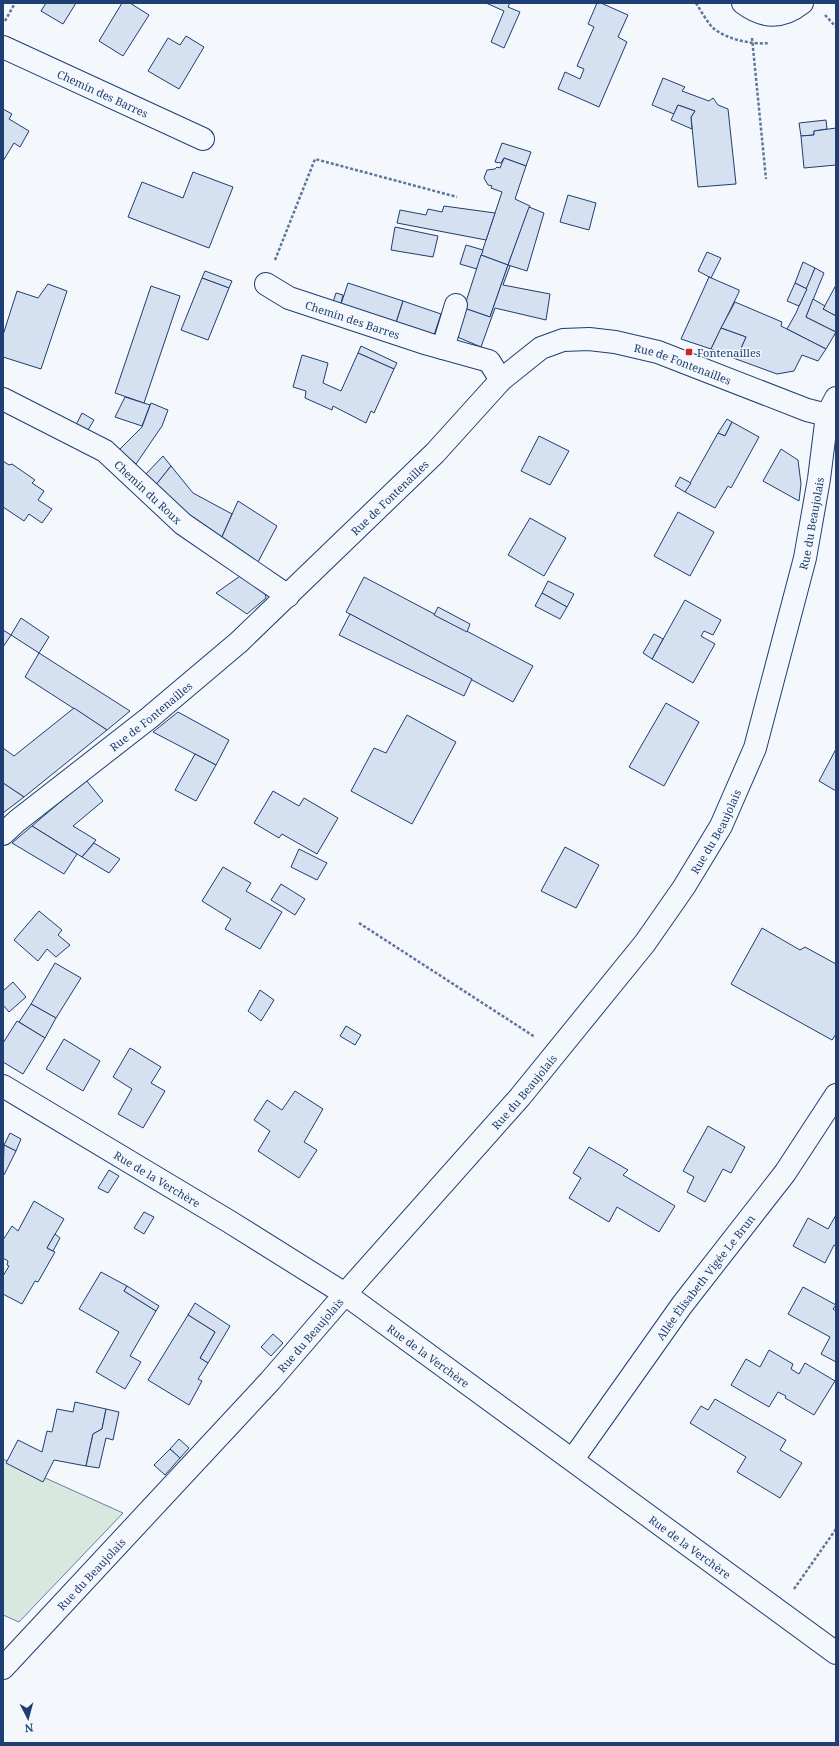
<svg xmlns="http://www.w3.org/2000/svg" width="839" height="1746" font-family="'Noto Serif',serif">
<rect width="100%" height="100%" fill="#f4f7fb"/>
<path fill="#d7e8df" stroke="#687fa3" d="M3,1459l120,54 -104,109 -16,-7z"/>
<g fill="#d5e0f0" stroke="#1d3f73">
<path d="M46,3h30l-13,21 -22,-13z"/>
<path d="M122,3h8l19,12 -26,41 -24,-15z"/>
<path d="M486,3h24l-2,4 12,5 -16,36 -13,-6 13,-31z"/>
<path d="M597,3h4l27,12 -10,22 9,5 -28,65 -41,-18 7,-17 15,7 4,-10 -7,-3 17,-39 -6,-3z"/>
<path d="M186,36l18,11 -25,42 -31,-18 20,-33 12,7z"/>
<path d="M663,78l22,9 -3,4 27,10 4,-3 5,7 10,4 8,75 -38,3 -7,-70 4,-6 -17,-6 -4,9 -22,-9z"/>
<path d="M678,105l17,6 -4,6 1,12 -21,-9z"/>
<path d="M3,109l9,5 -3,5 20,12 -9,16 -6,-4 -11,18z"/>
<path d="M826,120l1,9 -13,2v4l-13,1 -2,-13z"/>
<path d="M836,128v37l-32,3 -3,-32 13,-1v-4z"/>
<path d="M502,143l29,9 -5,14 -22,-8 -3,5 -6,-1z"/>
<path d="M504,158l22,8 -11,33 15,7 -22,59 -27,-10 21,-63 -11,-4 1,-2 -4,-1 -4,-7 3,-8 8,-1 2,-2 3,1z"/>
<path d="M193,172l40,15 -24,61 -81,-31 14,-35 41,16z"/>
<path d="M568,195l28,8 -7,27 -29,-8z"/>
<path d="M444,206l51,7 -9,27 -89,-17 3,-13 26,5 2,-6 14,3z"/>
<path d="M529,207l15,6 -17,58 -19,-6z"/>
<path d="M395,227l43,9 -5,21 -42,-7z"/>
<path d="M466,245l17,5 -6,19 -17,-5z"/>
<path d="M707,252l14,6 -10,20 -13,-7z"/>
<path d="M481,255l27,10 -18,52 -26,-9z"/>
<path d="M803,262l12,6 -8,21 -12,-6z"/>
<path d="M508,265l2,1 -7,19 47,9 -4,26 -51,-12 -14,39 -26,-11 9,-28 26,9z"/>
<path d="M815,268l9,5 -18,44 30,15 -10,17 -39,-20 9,-16z"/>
<path d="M205,271l27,10 -3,7 -27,-10z"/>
<path d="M709,277l30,13v2l-28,57 -30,-10z"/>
<path d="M202,278l27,10 -21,52 -27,-10z"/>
<path d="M348,283l55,18 -8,25 -55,-19z"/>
<path d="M795,283l12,6 -8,17 -12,-5z"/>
<path d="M48,284l19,7 -26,78 -38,-12v-22l14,-44 21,7z"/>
<path d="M836,285v31l-13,-7z"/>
<path d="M151,286l29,10 -36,107 -29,-10z"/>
<path d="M336,293l7,2 -3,12 -8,-2z"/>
<path d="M813,299l12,7 -2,3 13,7v16l-30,-15z"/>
<path d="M403,301l38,13 -8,24 -38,-12z"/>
<path d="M735,302l47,20 -1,4 45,23 -8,12 -16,-6 -8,16 -17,3 -41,-15 10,-22 -25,-9z"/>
<path d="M721,328l25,9 -10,22 -25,-10z"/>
<path d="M361,346l36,17 -3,6 -36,-16z"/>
<path d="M358,353l36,16 -20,44 -3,-2 -5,12 -33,-17 -1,4 -27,-12 1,-7 -13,-4 9,-32 26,8 -5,20 18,8z"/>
<path d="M125,397l25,8 -8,21 -27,-9z"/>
<path d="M151,403l17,7 -6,16 -26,38 -17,-14 23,-23z"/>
<path d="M82,413l12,7 -6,10 -12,-5z"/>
<path d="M727,419l5,3 -7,14 -7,-3z"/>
<path d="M732,422l27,15 -28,51 -3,-2 -13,22 -30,-16 33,-59 7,3z"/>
<path d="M539,436l30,15 -19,34 -29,-14z"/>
<path d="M781,449l17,11 3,24 -2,17 -36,-20z"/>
<path d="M163,456l8,10 -16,20 -9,-12z"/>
<path d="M3,461l6,4 3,-1 23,16 -3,3 12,8 -6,9 14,9 -10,14 -13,-9 -5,7 -21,-14z"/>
<path d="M171,466l22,27 39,21 -11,25 -40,-25 -26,-28z"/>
<path d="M680,477l11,6 -6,9 -10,-6z"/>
<path d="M238,501l39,25 -19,36 -37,-23z"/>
<path d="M678,512l36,20 -24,44 -36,-20z"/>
<path d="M530,518l36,20 -22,38 -36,-21z"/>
<path d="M243,574l21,14 2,10 -19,16 -31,-21z"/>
<path d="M364,577l169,89 -20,36 -167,-90z"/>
<path d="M548,581l26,13 -7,13 -25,-14z"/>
<path d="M542,593l25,14 -7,12 -25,-13z"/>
<path d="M685,600l36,20 -8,15 -9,-4 -3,5 14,8 -22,39 -41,-24z"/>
<path d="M438,607l32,17 -3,8 -33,-17z"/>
<path d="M350,614l122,65 -8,17 -125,-61z"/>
<path d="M21,618l28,19 -10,16 -28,-18z"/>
<path d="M3,630l8,5 -8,12z"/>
<path d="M654,634l9,5 -11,20 -9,-6z"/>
<path d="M39,653l91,58 -23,19 -82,-53z"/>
<path d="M666,703l33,19 -35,64 -35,-19z"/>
<path d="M74,708l33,22 -83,67 -21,-14v-35l11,8z"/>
<path d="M178,712l51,28 -13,25 -63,-33z"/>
<path d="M407,715l49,27 -44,82 -61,-33 23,-43 12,5z"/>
<path d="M836,749v42l-17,-10z"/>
<path d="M195,754l21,11 -20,36 -21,-11z"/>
<path d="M86,780l17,21 -30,25 23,14 -14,17 -50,-31z"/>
<path d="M3,783l21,14 -21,16z"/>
<path d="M273,791l26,15 5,-8 34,20 -21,36 -35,-20 -3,4 -25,-15z"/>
<path d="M32,826l45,28 -13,20 -52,-31z"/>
<path d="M94,843l26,16 -11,14 -27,-16z"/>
<path d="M565,847l34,18 -23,43 -35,-17z"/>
<path d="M299,849l28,14 -10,17 -26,-13z"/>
<path d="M223,867l28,16 -5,8 36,21 -22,37 -35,-20 6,-10 -29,-18z"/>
<path d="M281,884l24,15 -10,16 -24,-15z"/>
<path d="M39,911l23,19 -4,5 12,10 -14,12 -9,-8 -9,12 -24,-21z"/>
<path d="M762,928l38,22 5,-3 31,17v70l-4,6 -101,-56z"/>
<path d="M55,963l26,15 -25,40 -25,-14z"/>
<path d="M13,982l13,15 -17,15 -6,-7v-14z"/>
<path d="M260,990l14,10 -13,21 -13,-10z"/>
<path d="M31,1004l25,14 -11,20 -26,-16z"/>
<path d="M17,1021l28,17 -22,36 -20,-12v-19z"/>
<path d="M346,1026l15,9 -6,10 -15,-9z"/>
<path d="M64,1039l36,22 -17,30 -37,-22z"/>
<path d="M130,1048l31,19 -10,16 14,8 -22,37 -25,-14 14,-25 -19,-12z"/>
<path d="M295,1091l28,18 -19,33 13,8 -18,28 -41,-27 12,-20 -16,-11 13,-20 15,10z"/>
<path d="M708,1126l37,21 -14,26 -8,-4 -18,33 -18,-10 7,-15 -11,-6z"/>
<path d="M10,1133l11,6 -5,12 -12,-6z"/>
<path d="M4,1145l12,6 -12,24 -1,-1z"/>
<path d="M589,1147l39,23 -5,5 52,31 -16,26 -42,-25 -8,15 -40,-24 12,-20 -8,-5z"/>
<path d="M109,1170l10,6 -11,17 -10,-5z"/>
<path d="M34,1201l30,18 -17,29 8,4 -17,30 -3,-1 -13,23 -19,-10v-18l6,-10 -2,-1 1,-4 -5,-3v-18l9,-14 6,5z"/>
<path d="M144,1212l10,5 -10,17 -10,-6z"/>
<path d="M836,1215v31l-2,-1 -9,18 -32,-17 15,-28 20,11z"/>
<path d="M55,1234l5,4 -7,13 -6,-3z"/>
<path d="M101,1272l26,14 -3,5 32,20 -26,45 11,6 -16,27 -29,-17 23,-40 -40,-23z"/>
<path d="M127,1286l32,20 -3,5 -32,-20z"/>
<path d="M803,1287l33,18 -3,4 3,2v51l-15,-8 9,-17 -42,-23z"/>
<path d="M195,1303l35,23 -22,37 -8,-5 15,-26 -27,-17z"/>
<path d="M188,1315l27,17 -15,26 8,5 -10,16 4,2 -13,24 -41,-25z"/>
<path d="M273,1334l10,9 -12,13 -10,-9z"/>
<path d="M769,1350l24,14 -2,5 8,5 6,-11 30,18 -21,34 -29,-17 1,-2 -8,-4 -9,15 -38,-22 15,-26 14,8z"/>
<path d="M715,1399l71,41 -6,10 22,13 -22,35 -43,-26 9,-15 -56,-34 11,-17 7,4z"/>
<path d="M75,1402l31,7 -4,20 -9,5 -7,32 -32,-6 -11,22 -37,-19 12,-23 24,12 5,-21 5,1 5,-23 16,3z"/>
<path d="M106,1409l13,3 -6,28 -7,-2 -7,30 -13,-2 7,-32 9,-5z"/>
<path d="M179,1439l10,9 -9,10 -10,-9z"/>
<path d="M170,1449l10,9 -15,17 -11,-10z"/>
</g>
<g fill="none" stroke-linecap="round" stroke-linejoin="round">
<defs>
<g id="minor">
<path d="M743,3c20,15 39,16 59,0"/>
<path id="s1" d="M3,47l200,92"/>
<path id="s2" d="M266,284l23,14 139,46 61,17 12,19"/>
<path d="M443,348l13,-43"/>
<path id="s3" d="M3,399l102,52 78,73 105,72"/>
<path id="s4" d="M3,834l14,-13 132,-103 90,-76 196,-189 66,-73 40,-32 22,-8 26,-1 26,3 43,10 149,58 20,5"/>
<path id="s5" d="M3,1086l227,136 115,72 491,359"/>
<path id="s6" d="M573,1459l109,-154 103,-132 51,-78"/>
<path id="s7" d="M3,1668l267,-287 75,-87 175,-197 125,-154 39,-56 37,-61 34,-78 50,-190 14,-79 8,-64 9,-17"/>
</g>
</defs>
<use href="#minor" stroke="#1d3f73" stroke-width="24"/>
<g stroke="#5e769c" stroke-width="2.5" stroke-dasharray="3 2" stroke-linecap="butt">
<path d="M696,3c5,8 10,17 16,24 13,12 40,18 57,16"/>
<path d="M825,15l11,12"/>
<path d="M5,21l10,-18"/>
<path d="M752,38l14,141"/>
<path d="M275,260l40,-101 142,38"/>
<path d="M359,923l176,114"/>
<path d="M794,1589l42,-60"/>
</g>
<use href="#minor" stroke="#f4f7fb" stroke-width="22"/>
</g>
<rect fill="#c62828" stroke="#f4f7fb" stroke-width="1.5" x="685" y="348" width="8" height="8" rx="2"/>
<g text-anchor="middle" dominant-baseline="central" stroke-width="3" stroke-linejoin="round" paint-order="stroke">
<g font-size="11" fill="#1d3f73" stroke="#f4f7fb">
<text stroke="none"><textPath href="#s1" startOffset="110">Chemin des Barres</textPath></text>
<text stroke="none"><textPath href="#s2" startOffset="94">Chemin des Barres</textPath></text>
<text stroke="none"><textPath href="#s4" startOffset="873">Rue de Fontenailles</textPath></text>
<text stroke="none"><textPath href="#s3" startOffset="174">Chemin du Roux</textPath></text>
<text stroke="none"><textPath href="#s4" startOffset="513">Rue de Fontenailles</textPath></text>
<text stroke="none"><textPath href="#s7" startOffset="1425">Rue du Beaujolais</textPath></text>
<text stroke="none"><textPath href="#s4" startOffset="189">Rue de Fontenailles</textPath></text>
<text stroke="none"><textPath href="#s7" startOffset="1101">Rue du Beaujolais</textPath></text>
<text stroke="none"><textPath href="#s7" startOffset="777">Rue du Beaujolais</textPath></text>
<text stroke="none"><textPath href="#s5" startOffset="180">Rue de la Verchère</textPath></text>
<text stroke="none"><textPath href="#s6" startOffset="225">Allée Élisabeth Vigée Le Brun</textPath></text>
<text stroke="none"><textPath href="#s7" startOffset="453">Rue du Beaujolais</textPath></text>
<text stroke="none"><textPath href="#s5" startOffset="504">Rue de la Verchère</textPath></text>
<text stroke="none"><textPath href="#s5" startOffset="828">Rue de la Verchère</textPath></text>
<text stroke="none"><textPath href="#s7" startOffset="129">Rue du Beaujolais</textPath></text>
</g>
<g font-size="11" fill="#1d3f73" stroke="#f4f7fb" text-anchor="start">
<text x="697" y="352">Fontenailles</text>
</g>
</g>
<rect width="839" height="1746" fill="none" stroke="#1d3f73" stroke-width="8"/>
<g transform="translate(28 1718) rotate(174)" stroke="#f4f7fb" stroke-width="3" paint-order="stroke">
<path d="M0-3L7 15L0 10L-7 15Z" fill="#1d3f73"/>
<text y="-6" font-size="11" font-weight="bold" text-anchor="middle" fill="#1d3f73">N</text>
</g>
</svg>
